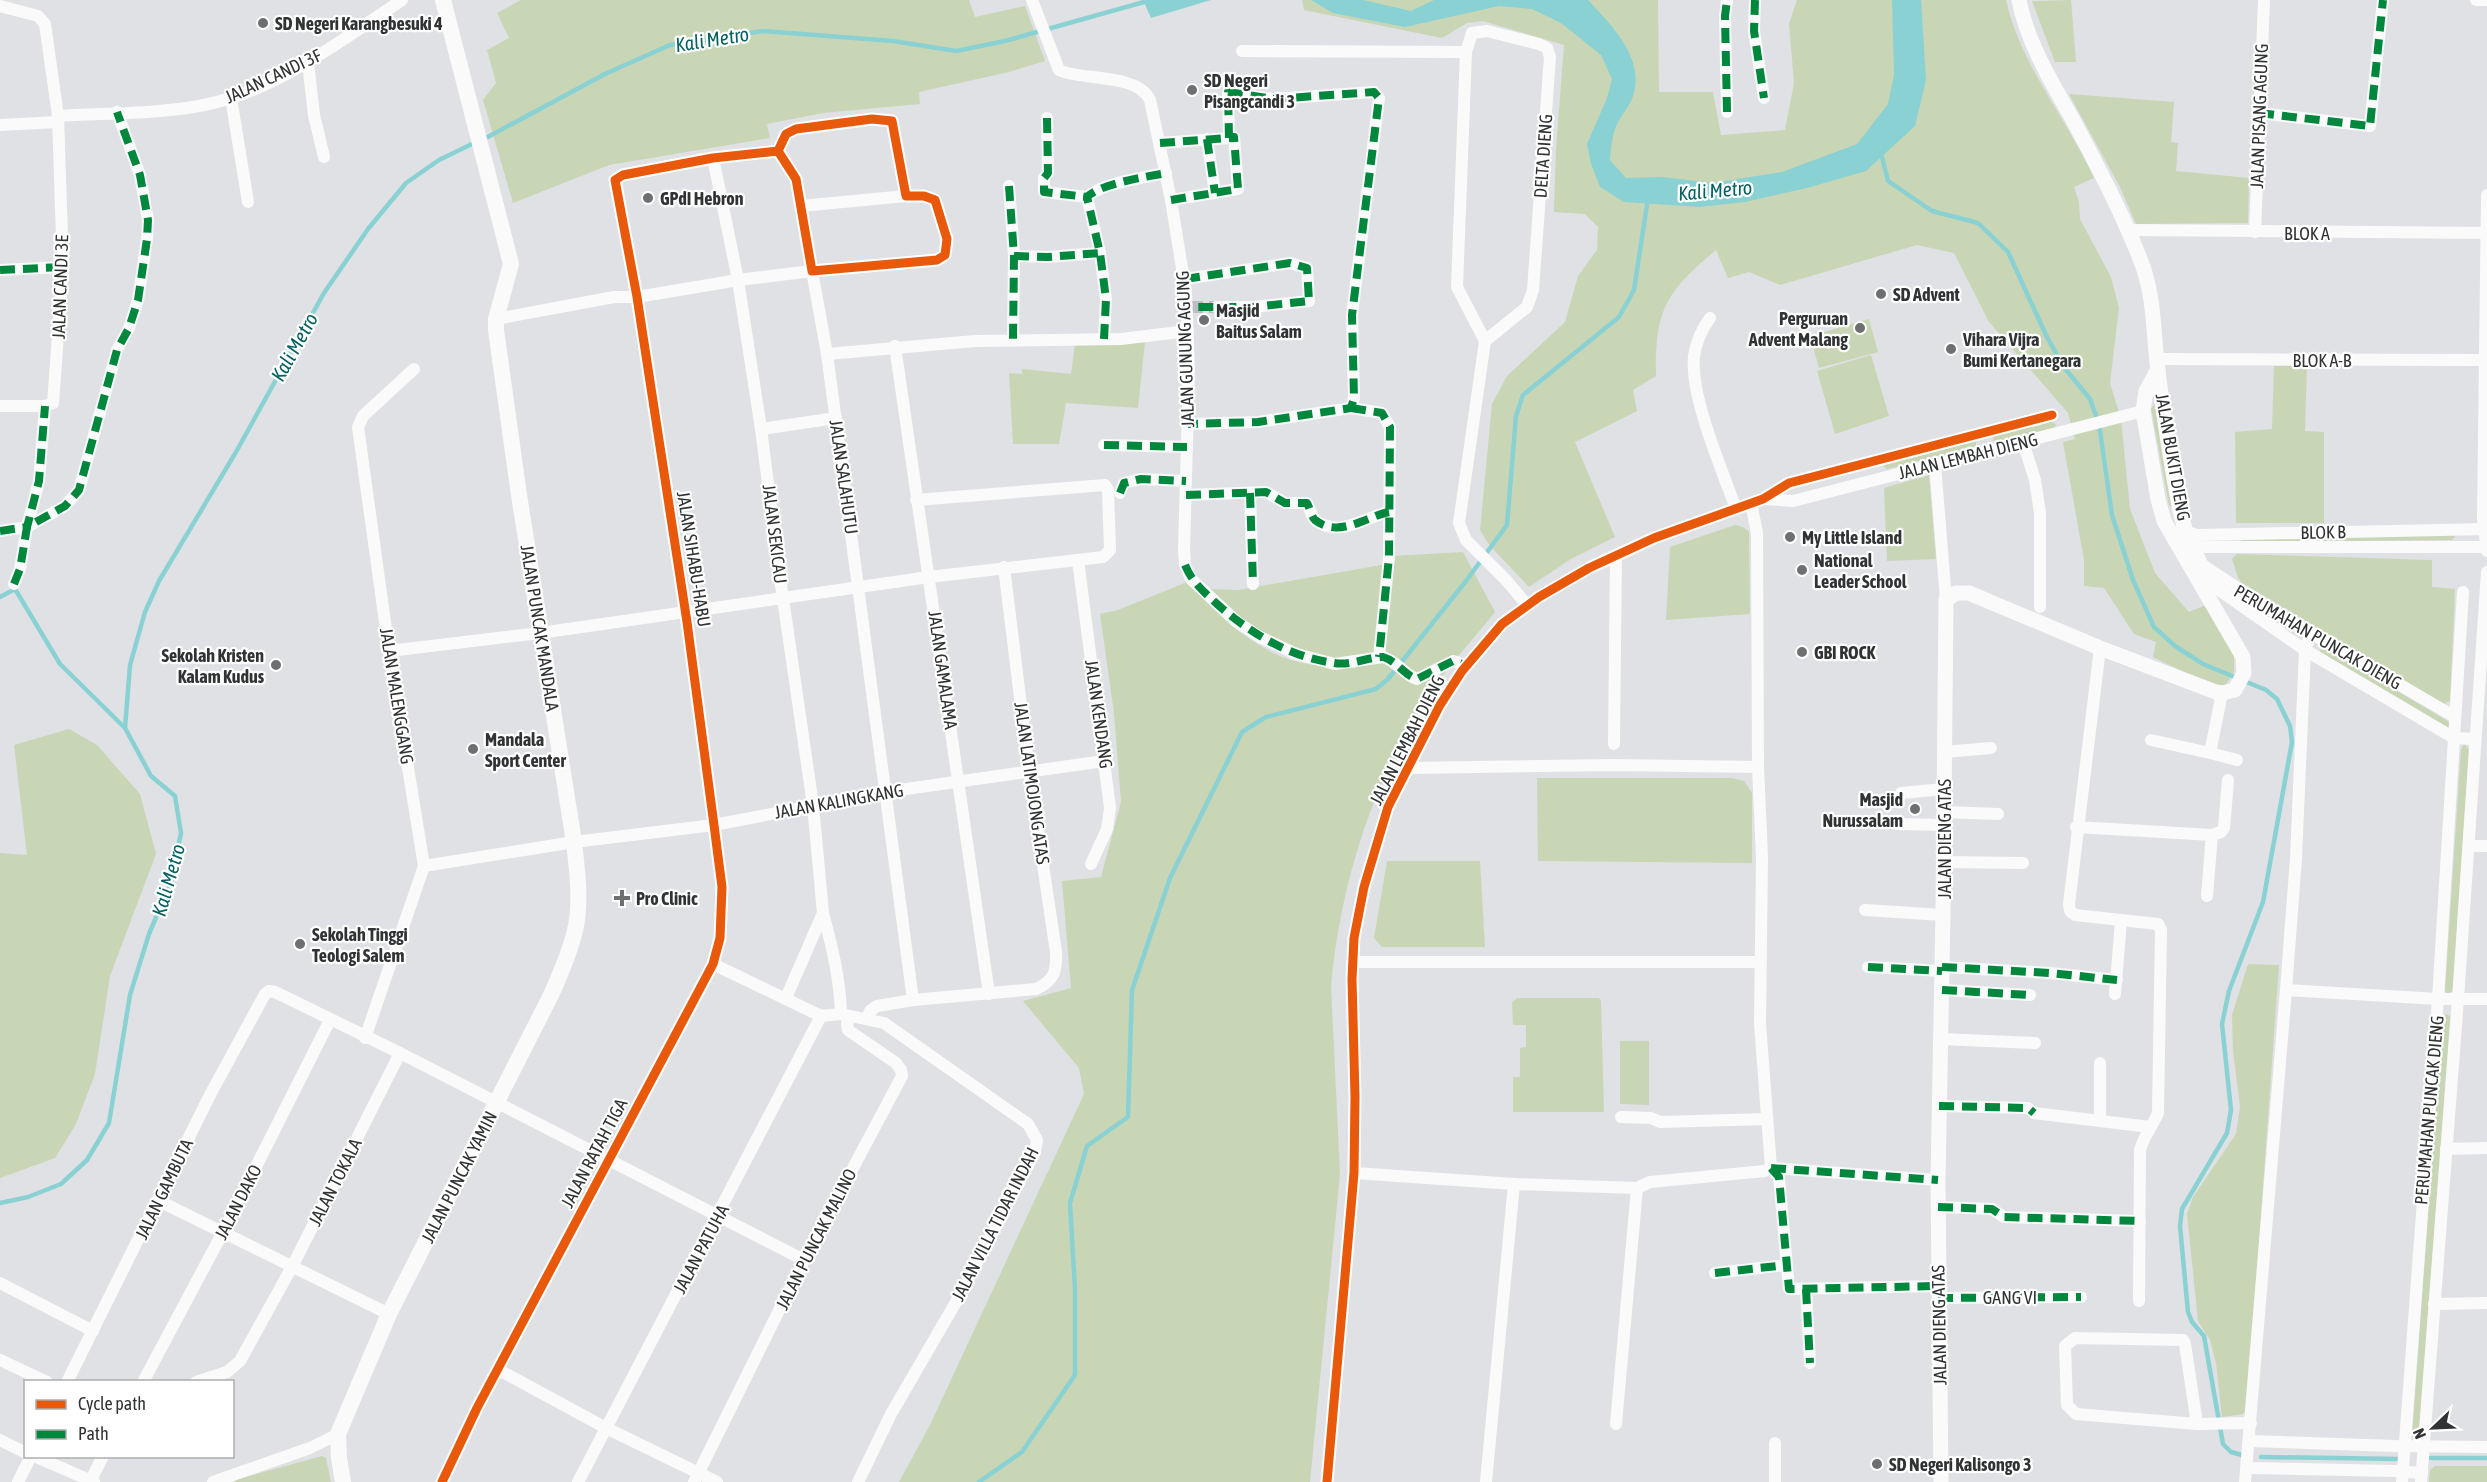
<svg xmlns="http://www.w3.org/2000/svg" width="2487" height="1482" font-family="'Asap Condensed',sans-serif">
<rect width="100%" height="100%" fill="#dfe1e4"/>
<g fill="#c8d6b6">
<path d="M521,0h448l6,17 50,-11 20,55 -36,11 -90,20 1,12 -97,9 -56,11 3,14 -161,27 -96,38 -30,-103 13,-17 -9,-33 22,-12 -12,-25z"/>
<path d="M1302,0h356l1,92h54l8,43 64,-5 9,-47 -5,-59 8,-24h209c15,66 60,117 88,178l-20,9 5,15 1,17 31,58 8,31 -9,75 11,36 9,90 25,64 34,39 19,-8 26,47v20l-9,15 -14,-1 -58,-28 3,-15 -22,-8 -30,-46 -20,-2v-26l-21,-118 12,-3 -7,-26 -79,-91 -35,-69 -37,-8 -137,40 -31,-13 -21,6 -12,-28c-50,42 -61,59 -60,126l-23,14 4,21 -62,31 40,95 -44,22 -42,28 -39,-41 -10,-16 12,-126 15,-28 58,-54 13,-46 19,-26 1,-23 -13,-13 -31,-2 2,-63 8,-104 -81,-24 -16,2 -25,15 -138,-28z"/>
<path d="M2071,0l5,62h-21l-23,-61z"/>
<path d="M2069,94l105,8 -3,40 7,1 -2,28 73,7 -1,45 -112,1 -16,-37z"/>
<path d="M1869,319l9,33 -59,16 -9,-32z"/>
<path d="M1145,342l-7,66 -72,-5 -7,41h-46l-4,-71 13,1v-5l49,5 4,-30z"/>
<path d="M1871,355l18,61 -54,18 -18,-63z"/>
<path d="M2274,366h33l-2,65 19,1v91h-88l-1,-91 37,-3z"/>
<path d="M2155,405l18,104 -4,-4 -18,-97z"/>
<path d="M2052,421l4,4 -2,4 -57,14 -4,-3 2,-5z"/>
<path d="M1976,441v5l-89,23 -3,-2v-2z"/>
<path d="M1929,475l7,84 -49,2 -3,-73z"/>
<path d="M1735,525l8,2 6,5 1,82 -84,6 4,-73z"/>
<path d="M2452,535l3,2 -3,3 -210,2 -2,-4z"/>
<path d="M1463,552l32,60c-15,19 -31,37 -47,56 -8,10 -15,23 -23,34 -54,84 -85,185 -94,284l9,188 -30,308h-411l31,-57 154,-331 -5,-26 -56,-67 48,-13 -9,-107 39,-4 20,-75 -7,-89 -14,-99 18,-4 72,-29c23,32 56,60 92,76 23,9 49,10 73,11l4,-11 -27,2 -51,-17 -22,-10 -51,-43 30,1 155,-27v-7z"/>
<path d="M2237,554l195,6v27l23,2 -5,112 -6,3 -202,-121 -4,-5 -6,-19z"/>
<path d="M2321,648h4l126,75v5h-3l-128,-76z"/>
<path d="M69,729l28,16 43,49 16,60 -46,122 -15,98 -19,50 -21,34 -55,20v-325l27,2 -13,-110z"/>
<path d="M2464,744l5,6 -16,241 -6,3 -2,-4 16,-240z"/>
<path d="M1537,778h195l12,3 8,12v70l-214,-2z"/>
<path d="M1387,861h93l5,86h-103l-8,-9z"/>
<path d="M2248,964l31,1 -32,444 -4,5 -21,3 -6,-54 -6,-23 -12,-19 -11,-107 6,-17 43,-63 4,-27 -7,-57 -1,-35z"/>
<path d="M1517,998h82l2,3 3,111h-91v-35h7v-29l6,-1v-22h-13l-1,-23z"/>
<path d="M2446,1014l4,2v4l-31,416 -4,3 -3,-3 30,-417z"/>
<path d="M1620,1041h29v64l-29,-1z"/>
<path d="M322,1456l4,2 5,24h-97l1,-2z"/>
<path d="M2435,1466h52v16h-58l1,-12z"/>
</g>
<g fill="#8ad1d3">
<path d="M1143,0h68l-60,18z"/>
<path d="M1311,0h52l48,11 23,-11h154c24,26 57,57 45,96 -3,9 -11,19 -16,28 -5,11 -6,24 -7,36l16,18 36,-1 51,6 69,-11 75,-28 31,-40 6,-29 -2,-75h29l5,80 -11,46 -49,45 -59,17 -62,14 -45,5 -76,-5 -24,-15 -9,-23 -4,-20 20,-46 5,-19 -11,-24 -40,-32 -29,-14 -33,-3 -94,21 -72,-14z"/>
</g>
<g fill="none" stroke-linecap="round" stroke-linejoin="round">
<g stroke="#8ad1d3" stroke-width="4.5">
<path d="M484,139l121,-65 65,-29 93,-14 130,10 63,10 49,-10 146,-41"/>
<path d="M1881,153l7,28 44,30 46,12 30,29 38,83 17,31 27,33 9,25 13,91 21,65 21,47 21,19 28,18 63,26 11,9 13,27 2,16 -29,160 -34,89 -7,33 9,86 -4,23 -45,76 -2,17 8,86 4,10 12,14 19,108 8,8 11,3"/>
<path d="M0,597l15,-8 45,75 65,64"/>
<path d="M0,1203l28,-6 33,-13 26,-24 22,-37 21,-128 19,-61 22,-52 10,-49 -6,-37 -24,-20 -26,-48 5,-63 15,-53 14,-31 77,-129 88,-159 44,-64 38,-46 33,-23 37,-18"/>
<path d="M2261,1457l138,2"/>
<path d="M2431,1458h56"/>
<path d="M979,1482l43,-30 53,-77v-86l-5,-86 17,-57 41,-29 4,-127 38,-112 72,-146 24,-15 110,-28 12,-10 78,-98 41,-56 9,-109 7,-21 96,-78 15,-27 14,-92"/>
</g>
<path stroke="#bcbec1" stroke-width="12" stroke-dasharray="12 6" stroke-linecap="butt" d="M1191,307h25"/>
<g stroke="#fafafb" stroke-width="12">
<path d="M1032,0l27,70c22,11 79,3 91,30l21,100 15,93 3,75 -5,182 1,15 6,14 46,43 23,15 36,17 39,10 48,-7c14,4 21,18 34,22l36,-18 13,4"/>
<path d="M1755,0l-1,31 10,67"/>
<path d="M2476,0h11"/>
<path d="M0,6l38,10 7,8 13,92 5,151 -10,136 -8,3h-45"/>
<path d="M1242,51l224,1"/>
<path d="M308,63l6,52 10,42"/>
<path d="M231,98l17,104"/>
<path d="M1727,112l-2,-96 2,-16"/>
<path d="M2259,113l111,13 13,-126"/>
<path d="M58,116c46,-3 102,-2 146,-11 72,-14 138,-65 198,-105"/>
<path d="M1047,118l1,55 -4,5v14l43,5"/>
<path d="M0,125l58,-3"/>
<path d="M1207,139l8,54"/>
<path d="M1160,143l69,-5 -1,-46 45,7 101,-7 5,6 -27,217 2,83 -3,10 -93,14 -70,2"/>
<path d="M713,158l25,122 23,149 20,156 32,220 10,108"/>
<path d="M1009,186l5,70 -1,84"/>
<path d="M2487,195l-4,324 4,32"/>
<path d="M1171,200l67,-11 -4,-52 -5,1"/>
<path d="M801,206l105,-10"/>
<path d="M2129,230l358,3"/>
<path d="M2255,232l9,-232"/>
<path d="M1014,256l34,1 52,-4"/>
<path d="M0,270l63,-3"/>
<path d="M1185,279l105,-16 17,5 2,33 -56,6h-37"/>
<path d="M1710,318c-8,11 -14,24 -16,38 -4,41 28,113 42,153"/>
<path d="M496,319l118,-22h23l101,-17 74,-9 15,83 86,646"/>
<path d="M1104,339l2,-40 -6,-46 -13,-56c15,-14 59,-20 79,-24"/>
<path d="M1485,341l-28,-54 9,-235 6,-19 15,-2 52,13 8,4 3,9 -17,233 -6,17 -42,34 -26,182 7,17 40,40 21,25"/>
<path d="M895,346l94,648"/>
<path d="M827,354l148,-13 146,-2 67,-8"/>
<path d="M2157,359l330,1"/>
<path d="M1351,408l31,5 8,14 -1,130 -10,100"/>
<path d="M761,429l75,-11"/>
<path d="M2023,442l12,38 5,33v94"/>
<path d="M1104,445l83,2"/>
<path d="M1935,464l11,136"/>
<path d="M1120,493l4,-10 17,-4 45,2"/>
<path d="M1250,493l3,91"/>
<path d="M1186,495l80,-3 19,11h22c3,5 4,13 8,17 24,19 52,-4 74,-8"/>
<path d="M1764,499l29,2 350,-90"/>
<path d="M1751,503l6,30 1,234 4,90 -2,167 11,144 8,9 10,112 149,-3"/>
<path d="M2181,530l16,5 290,-6"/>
<path d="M0,531l27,-4 12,-46 6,-75"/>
<path d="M2186,543l7,4h294"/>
<path d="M1078,560l32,248 -3,21 -16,35"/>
<path d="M2195,560l71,47 189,110"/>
<path d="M2196,574l109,76 149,88 21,1"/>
<path d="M14,584l6,-15 7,-42 38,-21 14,-16 38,-140 12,-22 9,-28 9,-61 1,-19 -8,-45 -23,-63"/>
<path d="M2100,648l-31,256 1,7 5,4 83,9 3,6 -3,183c-6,14 -14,22 -18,37l-1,151"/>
<path d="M389,651l151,-18 389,-56 174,-20 7,-7 -2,-60 -3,-5 -189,15"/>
<path d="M2151,740l59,13 12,-60"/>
<path d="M1614,744l2,-189"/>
<path d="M1944,752l47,-4"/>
<path d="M2210,753l27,7"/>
<path d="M1407,768l206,-3 145,2"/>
<path d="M1901,793l43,-4"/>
<path d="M1944,812l54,2"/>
<path d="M1897,824l46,1"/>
<path d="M2076,827l136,8 -5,61"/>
<path d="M2212,835l9,-3 3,-4 4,-48"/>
<path d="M2469,846h18"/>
<path d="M1944,862l79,1"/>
<path d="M424,866l150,-24 140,-17 171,-33 219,-31"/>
<path d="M1865,910l78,5"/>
<path d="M1353,962h407"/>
<path d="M713,964l108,52 20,-2 43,9 144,101 9,16 -2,12 -79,150 -65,112 -33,68"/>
<path d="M1868,967l74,4"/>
<path d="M1942,967l108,6 67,7"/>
<path d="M1942,990l88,5"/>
<path d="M2286,990l10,-132 9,-208 6,-17"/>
<path d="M2115,994l6,-73"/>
<path d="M786,998l37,-85c9,33 17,66 18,101"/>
<path d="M867,1018l3,-7 7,-5 36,-6 123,-11c18,-8 21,-18 20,-37l-27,-181 -25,-204"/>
<path d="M365,1038l59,-172 -35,-215 -31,-224 5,-11 51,-47"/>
<path d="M1941,1039l94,4"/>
<path d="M2100,1063v58"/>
<path d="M1939,1106l89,2 6,5 116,14"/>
<path d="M1621,1117l30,1 9,4 107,-3"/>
<path d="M2446,1149l41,-1"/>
<path d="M1354,1173l160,11 123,4 13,-6 115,-11 6,-3 167,12"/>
<path d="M159,1201l230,113"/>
<path d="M1938,1207l54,2 12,8 136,4"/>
<path d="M1715,1273l71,-8"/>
<path d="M0,1283l93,48"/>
<path d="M1806,1289l4,74"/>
<path d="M1938,1298l143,-1"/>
<path d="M2434,1304l53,-1"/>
<path d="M0,1360l47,22"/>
<path d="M499,1370l107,58 111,54"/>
<path d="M67,1382l144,-289 54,-99 4,-3 6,1 125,61"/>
<path d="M143,1382l80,-150 107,-212"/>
<path d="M196,1382l31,-10 13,-11 53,-96 107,-212 404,207"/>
<path d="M1616,1424l21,-236"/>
<path d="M2197,1424l-12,-80 -2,-4 -108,-2 -10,8 2,59 9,9 121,10 54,-1"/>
<path d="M0,1440l26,13"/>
<path d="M2250,1441l145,5 92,1"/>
<path d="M1775,1443v39"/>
<path d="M34,1456l60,26"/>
<path d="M2247,1468l147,3 28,2"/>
<path d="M18,1482l13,-26"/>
<path d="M90,1482l13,-26"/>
<path d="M213,1482l97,-34 28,-14"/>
<path d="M442,1482l35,-74 236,-444 7,-26 2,-51 -8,-62 -27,-203 -50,-325 -22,-117 8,-5 90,-17 65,-7 18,28 16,92 125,-11 8,-5 2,-16 -12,-39 -11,-4h-18l-14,-75 -20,-2 -76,10 -10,5 -8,17"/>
<path d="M578,1482l243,-466"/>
<path d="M694,1482l110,-222 98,-184 -1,-6 -5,-7 -48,-33 -1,-6 3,-8"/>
<path d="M1327,1482l27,-309 1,-76 -3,-118 2,-41 10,-51 24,-80 52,-102 22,-34 40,-47 37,-27 50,-29 65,-30 109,-39 26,-16 263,-68"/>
<path d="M1486,1482l28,-298"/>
<path d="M2245,1482l41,-492 152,9h49"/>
<path d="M2402,1482l36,-483 25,-407"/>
<path d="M2421,1482l37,-483 29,-427"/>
</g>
<g stroke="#fafafb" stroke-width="15">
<path d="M2019,0c8,42 33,83 54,120 25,47 50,94 69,144 13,35 11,70 16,107 6,47 13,94 22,140l6,22 16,34"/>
<path d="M1941,1482l-3,-302 5,-267 3,-313 10,-7h13l131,55 116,44 6,1 13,-3 9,-17 -1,-16 -79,-136 -6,-22 -15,-88 3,-20 12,-22"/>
</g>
<path stroke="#fafafb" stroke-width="16" d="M343,1482l-4,-24 -1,-24 51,-120 162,-319c10,-22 20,-45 25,-69 5,-27 1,-57 -2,-84l-55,-347 -23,-165v-11l15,-55 -68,-264"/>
<g stroke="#00873e" stroke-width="8" stroke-dasharray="15 8" stroke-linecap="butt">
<path d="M1755,0l-1,31 10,67"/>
<path d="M1727,112l-2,-96 2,-16"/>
<path d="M2259,113l111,13 13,-126"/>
<path d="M1047,118l1,55 -4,5v14l43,5"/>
<path d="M1207,139l8,54"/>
<path d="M1160,143l69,-5 -1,-46 45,7 101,-7 5,6 -27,217 2,83 -3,10 -93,14 -70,2"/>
<path d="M1009,186l5,70 -1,84"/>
<path d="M1171,200l67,-11 -4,-52 -5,1"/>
<path d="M1014,256l34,1 52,-4"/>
<path d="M0,270l63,-3"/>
<path d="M1185,279l105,-16 17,5 2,33 -56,6h-66"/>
<path d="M1104,339l2,-40 -6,-46 -13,-56c15,-14 59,-20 79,-24"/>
<path d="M1351,408l31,5 8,14 -1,130 -10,100"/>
<path d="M1104,445l83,2"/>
<path d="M1120,493l4,-10 17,-4 45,2"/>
<path d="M1250,493l3,91"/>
<path d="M1186,495l80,-3 19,11h22c3,5 4,13 8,17 24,19 52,-4 74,-8"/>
<path d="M0,531l27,-4 12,-46 6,-75"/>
<path d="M1185,565c7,17 19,27 32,39 33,29 72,53 117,59 17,3 33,-6 49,-6 14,4 21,18 34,22l36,-18 13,4"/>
<path d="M14,584l6,-15 7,-42 38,-21 14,-16 38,-140 12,-22 9,-28 9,-61 1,-19 -8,-45 -23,-63"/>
<path d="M1868,967l74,4"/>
<path d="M1942,967l108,6 67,7"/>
<path d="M1942,990l88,5"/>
<path d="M1939,1106l89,2 6,5"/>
<path d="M1771,1168l8,9 10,112 149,-3"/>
<path d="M1771,1168l167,12"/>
<path d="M1938,1207l54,2 12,8 136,4"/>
<path d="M1715,1273l71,-8"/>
<path d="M1806,1289l4,74"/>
<path d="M1938,1298l143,-1"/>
</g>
<defs>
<g id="cycleway">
<path d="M442,1482l35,-74 236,-444 7,-26 2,-51 -8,-62 -27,-203 -50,-325 -22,-117 8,-5 90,-17 65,-7 18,28 16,92 125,-11 8,-5 2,-16 -12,-39 -11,-4h-18l-14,-75 -20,-2 -76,10 -10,5 -8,17"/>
<path d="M1327,1482l27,-309 1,-76 -3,-118 2,-41 10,-51 24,-80 52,-102 22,-34 40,-47 37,-27 50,-29 65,-30 109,-39 26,-16 263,-68"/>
</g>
</defs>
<use href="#cycleway" stroke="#fff" stroke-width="13"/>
<use href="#cycleway" stroke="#e8590c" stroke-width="9"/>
</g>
<g fill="#6d6f71" stroke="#fff" stroke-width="2">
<circle cx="263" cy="23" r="6"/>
<circle cx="1192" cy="90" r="6"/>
<circle cx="648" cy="198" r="6"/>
<circle cx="1881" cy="294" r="6"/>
<circle cx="1204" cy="320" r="6"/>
<circle cx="1860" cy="328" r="6"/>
<circle cx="1951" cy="349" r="6"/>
<circle cx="1790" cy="537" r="6"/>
<circle cx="1802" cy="570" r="6"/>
<circle cx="1802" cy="652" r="6"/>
<circle cx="276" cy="665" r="6"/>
<circle cx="473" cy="749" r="6"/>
<circle cx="1915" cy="809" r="6"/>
<path d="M619 889h6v6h6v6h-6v6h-6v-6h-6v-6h6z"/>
<circle cx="300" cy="944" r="6"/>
<circle cx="1877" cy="1464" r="6"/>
</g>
<g text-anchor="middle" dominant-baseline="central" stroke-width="4.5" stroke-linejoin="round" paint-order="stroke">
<g font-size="18" font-weight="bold" fill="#303233" stroke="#fff" text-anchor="start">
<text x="275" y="23">SD Negeri Karangbesuki 4</text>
<text x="1204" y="80">SD Negeri<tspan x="1204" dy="21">Pisangcandi 3</tspan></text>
<text x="660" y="198">GPdI Hebron</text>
<text x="1893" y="294">SD Advent</text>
<text x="1216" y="310">Masjid<tspan x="1216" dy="21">Baitus Salam</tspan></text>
<text x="1848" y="318" text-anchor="end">Perguruan<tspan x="1848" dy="21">Advent Malang</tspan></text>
<text x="1963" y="339">Vihara Vijra<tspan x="1963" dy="21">Bumi Kertanegara</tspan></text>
<text x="1802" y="537">My Little Island</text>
<text x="1814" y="560">National<tspan x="1814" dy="21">Leader School</tspan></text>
<text x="1814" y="652">GBI ROCK</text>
<text x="264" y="655" text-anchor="end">Sekolah Kristen<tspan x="264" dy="21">Kalam Kudus</tspan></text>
<text x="485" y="739">Mandala<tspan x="485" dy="21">Sport Center</tspan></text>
<text x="1903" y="799" text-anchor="end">Masjid<tspan x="1903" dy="21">Nurussalam</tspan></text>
<text x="636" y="898">Pro Clinic</text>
<text x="312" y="934">Sekolah Tinggi<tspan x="312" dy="21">Teologi Salem</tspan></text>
<text x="1889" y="1464">SD Negeri Kalisongo 3</text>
</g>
<g font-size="18" fill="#303233" stroke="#fff">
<text transform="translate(273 76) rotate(-25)">JALAN CANDI 3F</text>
<text transform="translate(2259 116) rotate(-88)">JALAN PISANG AGUNG</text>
<text transform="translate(1543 156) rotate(-86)">DELTA DIENG</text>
<text x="2307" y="233">BLOK A</text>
<text transform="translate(60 287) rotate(-88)">JALAN CANDI 3E</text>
<text transform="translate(1185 349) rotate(-92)">JALAN GUNUNG AGUNG</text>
<text x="2322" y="360">BLOK A-B</text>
<text transform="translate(1968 456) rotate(-14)">JALAN LEMBAH DIENG</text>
<text transform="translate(2173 457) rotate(80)">JALAN BUKIT DIENG</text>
<text transform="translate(844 477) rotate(82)">JALAN SALAHUTU</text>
<text transform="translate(2323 532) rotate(-1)">BLOK B</text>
<text transform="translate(775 534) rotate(83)">JALAN SEKICAU</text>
<text transform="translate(694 559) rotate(81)">JALAN SIHABU-HABU</text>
<text transform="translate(540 628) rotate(81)">JALAN PUNCAK MANDALA</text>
<text transform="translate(2318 637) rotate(30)">PERUMAHAN PUNCAK DIENG</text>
<text transform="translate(943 670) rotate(82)">JALAN GAMALAMA</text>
<text transform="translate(397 696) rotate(81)">JALAN MALENGGANG</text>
<text transform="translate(1099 714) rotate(82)">JALAN KENDANG</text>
<text transform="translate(1407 740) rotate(-63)">JALAN LEMBAH DIENG</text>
<text transform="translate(1032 783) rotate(82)">JALAN LATIMOJONG ATAS</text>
<text transform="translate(839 801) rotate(-10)">JALAN KALINGKANG</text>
<text transform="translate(1944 839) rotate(-90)">JALAN DIENG ATAS</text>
<text transform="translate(2429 1110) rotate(-85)">PERUMAHAN PUNCAK DIENG</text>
<text transform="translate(594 1153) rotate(-62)">JALAN RATAH TIGA</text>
<text transform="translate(459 1177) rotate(-63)">JALAN PUNCAK YAMIN</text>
<text transform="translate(335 1182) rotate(-63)">JALAN TOKALA</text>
<text transform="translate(164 1189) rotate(-64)">JALAN GAMBUTA</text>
<text transform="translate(238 1202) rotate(-63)">JALAN DAKO</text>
<text transform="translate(995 1224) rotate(-63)">JALAN VILLA TIDAR INDAH</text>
<text transform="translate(816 1239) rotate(-63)">JALAN PUNCAK MALINO</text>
<text transform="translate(701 1249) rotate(-62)">JALAN PATUHA</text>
<text x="2010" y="1297">GANG VI</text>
<text transform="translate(1939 1325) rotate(-91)">JALAN DIENG ATAS</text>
</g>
<g font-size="20" font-style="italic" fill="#056062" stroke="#fff">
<text transform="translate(712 39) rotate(-9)">Kali Metro</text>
<text transform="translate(1715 190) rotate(-5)">Kali Metro</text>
<text transform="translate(294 347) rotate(-61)">Kali Metro</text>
<text transform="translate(168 880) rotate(-74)">Kali Metro</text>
</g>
</g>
<rect x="24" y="1380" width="210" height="78" fill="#ffffff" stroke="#acadad" stroke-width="1.5"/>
<rect x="36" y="1400" width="30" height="9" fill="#e8590c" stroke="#acadad" stroke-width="1.5"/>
<text x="78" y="1410" font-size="18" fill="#303233">Cycle path</text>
<rect x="36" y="1430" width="30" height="9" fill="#00873e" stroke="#acadad" stroke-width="1.5"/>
<text x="78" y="1440" font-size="18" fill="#303233">Path</text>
<g transform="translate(2433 1428) rotate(247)" stroke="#ffffff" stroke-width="4.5" paint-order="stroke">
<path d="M0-4.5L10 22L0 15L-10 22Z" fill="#303233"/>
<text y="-9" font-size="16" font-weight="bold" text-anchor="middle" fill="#303233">N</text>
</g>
</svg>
